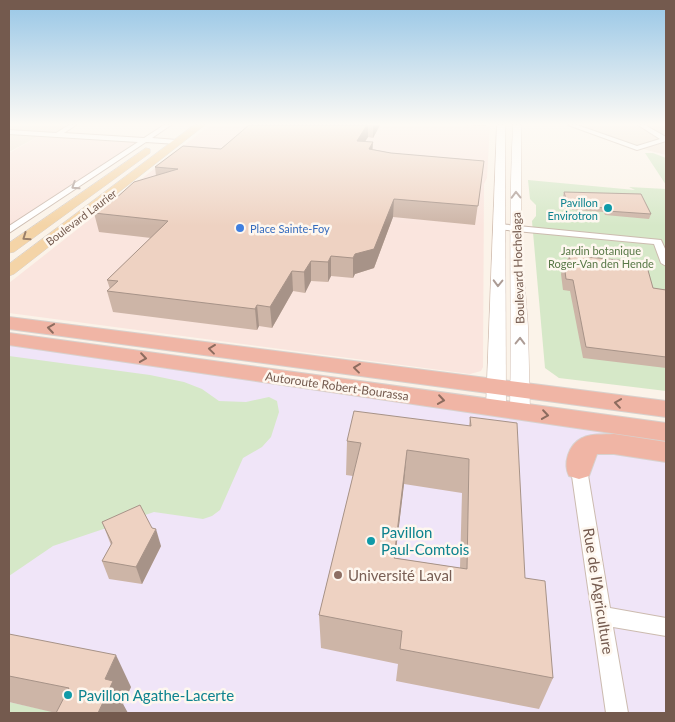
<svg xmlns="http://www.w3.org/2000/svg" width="675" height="722" font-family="Lato,sans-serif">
<rect width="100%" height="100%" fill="#fbf3e9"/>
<g fill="#f2e5d8">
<path d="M9,125h64l-16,10h-16l-32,17z"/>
<path d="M576,125h90v30l-27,-7z"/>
</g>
<g fill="#fae5de">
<path d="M210,125h280l-3,53 -3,6 -1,183 -2,4 -11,3 -461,-61v-30z"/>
<path d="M41,135l104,5 -136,90v-77z"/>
</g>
<path fill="#f0e5f8" d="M9,345l657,91v277h-657z"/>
<g fill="#d6e8c8">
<path d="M645,153h8l13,5v27z"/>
<path d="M528,180l107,10 -6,-3 37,2v202l-107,-13 -14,-10 -13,-147 4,-5v-11l-6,-6z"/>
<path d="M9,356l141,19 34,7 18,7 17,12 27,1 23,-5 8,4 2,11 -8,25 -9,10 -19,11 -23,52 -8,6 -9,3 -49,-7 -101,34 -44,30z"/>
<path d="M9,702l50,11h-50z"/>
</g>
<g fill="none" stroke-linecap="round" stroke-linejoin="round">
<defs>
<g id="street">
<path d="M69,125h7l-12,8 80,5 20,-13h7l-19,13 25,2 3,2 -3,2 -31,-2 -137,91v-7l129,-84 -129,-8v-4l47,3z"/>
<path d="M568,125h9l60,21 23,-7 -22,-14h7l21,12v4l-29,9z"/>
<path d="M499,224l162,16 5,11v15l-5,-3 -7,-19 -158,-15v-4z"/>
<path d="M579,463l5,2 3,4 23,139 56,10v18l-53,-9 15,86h-22l-35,-244 3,-4z"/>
</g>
<g id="secondary">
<path d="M497,125h8l1,283 -3,5 -7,2 -7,-2 -3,-5z"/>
<path d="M513,125h8v111l7,91 2,84 -3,5 -7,2 -7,-2 -3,-5c2,-96 -2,-191 3,-286z"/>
</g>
<g id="primary">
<path d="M194,125h11l-191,149 -5,2v-12z"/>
<path d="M146,148l4,1v4l-136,99 -5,1v-10z"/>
</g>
<g id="highway">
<path d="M9,317l657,84v16l-657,-88z"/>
<path d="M9,333l657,90v18l-657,-96z"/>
<path d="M614,434l52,8v20l-52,-8h-17l-8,22 -10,3 -10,-3c-6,-12 -1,-31 13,-38 9,-5 22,-3 32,-4z"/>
</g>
</defs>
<use href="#street" stroke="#ccbbaf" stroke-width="2"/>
<use href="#secondary" stroke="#d1bdb0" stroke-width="1"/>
<use href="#primary" stroke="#d8d1cd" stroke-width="1"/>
<use href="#highway" stroke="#d8d1cd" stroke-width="2"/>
<use href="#street" fill="#fff" fill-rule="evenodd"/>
<use href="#secondary" fill="#fff" fill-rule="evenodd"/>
<use href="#primary" fill="#f4d4a7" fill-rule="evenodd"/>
<use href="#highway" fill="#f0b5a5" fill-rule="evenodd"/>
</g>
<g fill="#cdb5a7" fill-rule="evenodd">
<path d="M249,125h131l-7,13 -5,-1 -3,4 7,8 19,4 93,8 -9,64 -82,-8 -19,51 -19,6 -2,4 -22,-2 -3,6 -17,-1 -6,12 -12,-2 -21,37 -13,-2 -2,4 -144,-18 -6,-21 3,-2 -3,-9 44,-42 -52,-6 -5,-19 20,-13 42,-24 -1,-9 66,-18z"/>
<path d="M463,125h23v1z"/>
<path d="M564,192l87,22 -2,5 -44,-4 -1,-3 -32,-2 -1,-3 -5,-1 -3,-10z"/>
<path d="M569,255l84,33 13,2v78l-83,-10 -13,-67 -7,-1 -2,-16 3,-10h2z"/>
<path d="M470,417l55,161 28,100 -14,31 -143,-28 2,-17 -77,-16 -2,-33 34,-139 -7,-1 1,-34 122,-15zM404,484l58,9 -2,75 -65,-10z"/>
<path d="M102,522l59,24 -19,38 -33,-5 -7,-18 9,-16z"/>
<path d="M9,634l122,53 -8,17 4,9h-71l-47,-11z"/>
</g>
<g fill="#a79388">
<path d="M367,125h1v12l-12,19 1,-15z"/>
<path d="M373,125h7l-7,13z"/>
<path d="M373,142l-1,16 -3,-9z"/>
<path d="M394,199l-1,18 -19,51 -19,6 -2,4v-20l2,-4z"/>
<path d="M331,256v20l-3,6v-20z"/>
<path d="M311,261v20l-6,12 -1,-21z"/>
<path d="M292,271l1,20 -21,37 -2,-21z"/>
<path d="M257,305l2,21 -2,4 -2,-21z"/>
<path d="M407,450l-3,34 -13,108 3,-34z"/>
<path d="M156,529l5,17 -19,38 -6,-17z"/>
<path d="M116,655l15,32 -8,17 5,9h-30l7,-34z"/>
</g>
<g fill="#eed2c2" stroke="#a79388" fill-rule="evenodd">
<path d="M249,125h118l-10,16 16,1 -4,7 22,4 93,8 -6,45 -84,-7 -20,50 -19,5 -2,4 -22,-2 -3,6 -17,-1 -7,11 -12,-1 -22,36 -13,-2 -2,4 -148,-18 11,-10 -11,-1 61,-59 -74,-8 20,-13 20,-18 44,-13 -23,-2 28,-21 38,3z"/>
<path d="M564,192l77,2 10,20 -44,-3 -2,-3 -32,-3 -1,-3h-5z"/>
<path d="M569,255l77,8 7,25 13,2v67l-80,-10 -13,-67 -7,-1 -2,-15h7z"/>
<path d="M354,411l117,15 -1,-9 47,6 8,155 20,3 8,97 -153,-29 2,-18 -83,-16 42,-172 -14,-2zM407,450l62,9 -2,110 -73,-11z"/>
<path d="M140,505l12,23 4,1 -20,38 -34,-6 10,-18 -10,-21z"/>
<path d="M9,634l107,21 -11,24 8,2 -15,32h-42l13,-25 -60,-12z"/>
</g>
<defs><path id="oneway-chevron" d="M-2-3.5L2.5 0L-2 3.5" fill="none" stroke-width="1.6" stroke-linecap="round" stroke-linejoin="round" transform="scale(1.25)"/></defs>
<g stroke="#ac9c95">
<use href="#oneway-chevron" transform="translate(75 186) rotate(147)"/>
<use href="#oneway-chevron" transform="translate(516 195) rotate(-91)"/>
<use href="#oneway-chevron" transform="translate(498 283) rotate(91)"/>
<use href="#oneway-chevron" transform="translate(520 341) rotate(-89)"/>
</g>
<use stroke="#9a7f69" href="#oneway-chevron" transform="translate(26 237) rotate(145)"/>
<g stroke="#8d6c5f">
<use href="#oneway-chevron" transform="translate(51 328) rotate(-172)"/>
<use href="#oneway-chevron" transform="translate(212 349) rotate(-173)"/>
<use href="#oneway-chevron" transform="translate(143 358) rotate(8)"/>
<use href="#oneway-chevron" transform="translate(357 368) rotate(-173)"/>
<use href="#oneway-chevron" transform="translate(441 400) rotate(8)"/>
<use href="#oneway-chevron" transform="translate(618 403) rotate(-172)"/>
<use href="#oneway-chevron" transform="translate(545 415) rotate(8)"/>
</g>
<linearGradient id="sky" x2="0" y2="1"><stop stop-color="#97c6e6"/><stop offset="0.55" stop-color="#fdfaf5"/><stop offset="1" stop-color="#fdfaf5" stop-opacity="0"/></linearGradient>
<rect width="675" height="226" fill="url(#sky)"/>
<g fill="#0f9aa8" stroke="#fef7ef" stroke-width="2">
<circle cx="608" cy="208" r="5"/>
<circle cx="371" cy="541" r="5"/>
<circle cx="68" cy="695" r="5"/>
</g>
<circle fill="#3f7fe0" stroke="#fef7ef" stroke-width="2" cx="240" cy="228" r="5"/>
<circle fill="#8d6e63" stroke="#fef7ef" stroke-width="2" cx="338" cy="575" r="5"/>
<g text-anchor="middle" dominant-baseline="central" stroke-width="5" stroke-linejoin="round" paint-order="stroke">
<g font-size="11" fill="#0d838f" stroke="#fef7ef" text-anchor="end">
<text x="598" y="202">Pavillon<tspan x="598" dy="13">Envirotron</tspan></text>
</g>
<g font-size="11" fill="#745a4e" stroke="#fef7ef">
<text transform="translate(81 217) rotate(-37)">Boulevard Laurier</text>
</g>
<g font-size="11" fill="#366cbe" stroke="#fef7ef" text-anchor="start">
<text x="250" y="228">Place Sainte-Foy</text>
</g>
<g font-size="11" fill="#587847" stroke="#fef7ef">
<text x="601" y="250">Jardin botanique<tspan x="601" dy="13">Roger-Van den Hende</tspan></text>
</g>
<g font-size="12" fill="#745a4e" stroke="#fef7ef">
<text transform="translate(518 268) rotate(-92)">Boulevard Hochelaga</text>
<text transform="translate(337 386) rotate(8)">Autoroute Robert-Bourassa</text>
</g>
<g font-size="15" fill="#0d838f" stroke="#fef7ef" text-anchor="start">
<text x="381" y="532">Pavillon<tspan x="381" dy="17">Paul-Comtois</tspan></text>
<text x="78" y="695">Pavillon Agathe-Lacerte</text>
</g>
<g font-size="15" fill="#785e54" stroke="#fef7ef" text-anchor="start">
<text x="348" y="575">Université Laval</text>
</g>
<g font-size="15" fill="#745a4e" stroke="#fef7ef">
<text transform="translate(599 591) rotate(81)">Rue de l'Agriculture</text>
</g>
</g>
<rect width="675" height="722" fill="none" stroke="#745a4e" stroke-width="20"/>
</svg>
